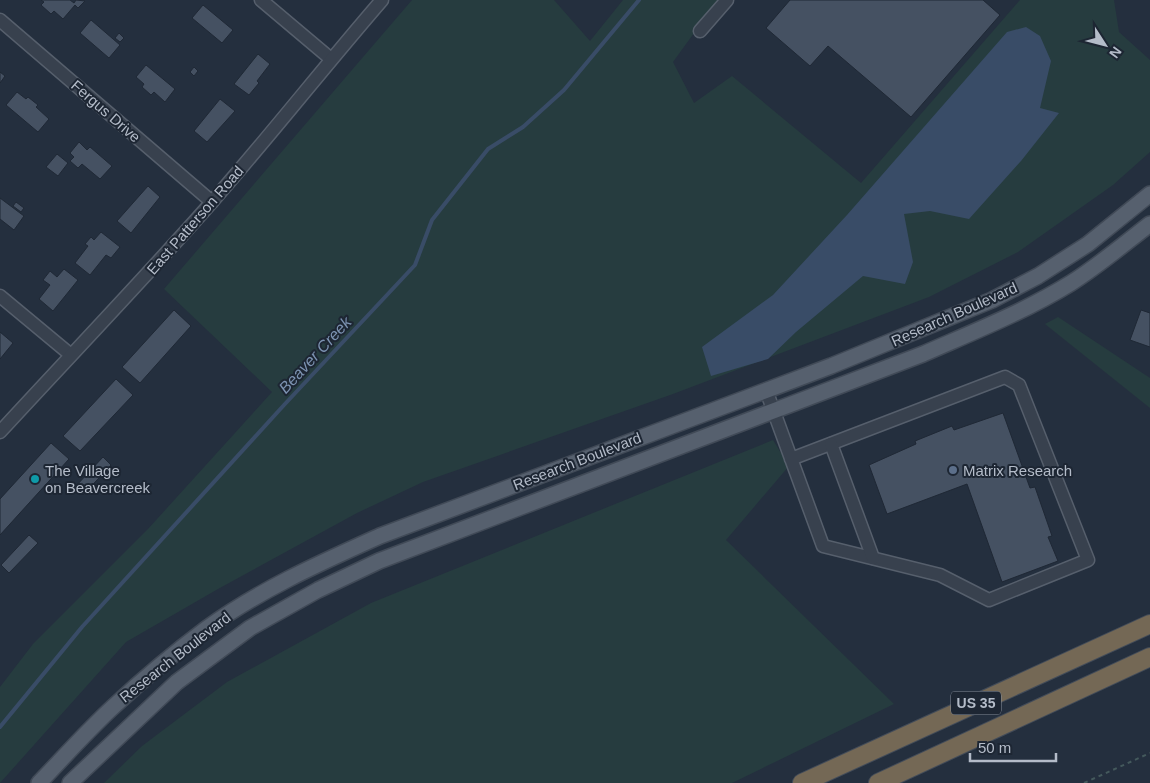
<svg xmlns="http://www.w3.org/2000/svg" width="1150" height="783" font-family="Arial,sans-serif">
<rect width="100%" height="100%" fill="#242f3e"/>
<g fill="#263c3f">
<path d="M412,0h142l36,41 33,-41h95l-45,62 21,41 38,-27 129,107 159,-183h94l5,32 31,28v92l-37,33 -95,67 -89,45 -256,97 -250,88 -66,31 -139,76 -92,53 -126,141v-96l33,-43 115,-115 124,-137 -108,-103z"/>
<path d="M1058,317l92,61v30l-105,-84z"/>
<path d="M773,440l16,26 -63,74 168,164 -162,79h-628l38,-37 85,-64 144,-79z"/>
</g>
<path fill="#394c67" d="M1026,27l14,9 11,25 -11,47 19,5 -38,48 -52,58 -39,-8 -26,3 9,48 -8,22 -42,-8 -67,56 -28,27 -57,17 -9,-29 71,-52 74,-80 160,-183z"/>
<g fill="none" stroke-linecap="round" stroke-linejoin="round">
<path stroke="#394c67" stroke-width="4" d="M0,727l82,-100 202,-222 131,-140 17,-45 56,-71 35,-22 41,-37 75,-90"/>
</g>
<g fill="#455162" stroke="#1f2835">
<path d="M41,0h29l4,3 2,-3 9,1 -7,7 -3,-3 -12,14 -9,-8 -3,3 -10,-9 3,-3z"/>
<path d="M790,0h193l17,15 -89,102 -83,-71 -18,20 -44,-38z"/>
<path d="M203,5l30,25 -11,13 -30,-25z"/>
<path d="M91,20l29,25 -11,13 -29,-25z"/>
<path d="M119,33l5,5 -4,4 -5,-4z"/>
<path d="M258,54l12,10 -13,17 2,2 -10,12 -15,-11z"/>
<path d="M146,65l29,24 -10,13 -11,-10 -3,3 -9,-8 2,-3 -8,-7z"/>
<path d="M194,67l4,4 -4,5 -4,-4z"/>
<path d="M0,72l5,4 -5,7z"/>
<path d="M17,92l9,7 2,-2 10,8 -2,2 13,12 -11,13 -32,-27z"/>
<path d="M220,99l15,12 -28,31 -13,-11z"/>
<path d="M79,142l8,8 3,-3 22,19 -12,13 -18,-15 -4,4 -8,-7 4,-4 -4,-4z"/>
<path d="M57,154l11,9 -10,13 -12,-9z"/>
<path d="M148,186l12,11 -29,36 -14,-12z"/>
<path d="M0,198l24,18 -10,14 -14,-11z"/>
<path d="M16,202l8,6 -3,4 -8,-6z"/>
<path d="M101,232l19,15 -9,11 -5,-3 -16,20 -15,-12 13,-17 -3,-2 6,-7 3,3z"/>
<path d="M64,269l14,11 -25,31 -14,-12 11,-14 -7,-5 7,-9 7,6z"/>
<path d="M174,310l17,16 -51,57 -18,-16z"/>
<path d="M1141,310l9,3v34l-20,-7z"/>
<path d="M0,332l13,11 -13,16z"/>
<path d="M116,379l17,16 -53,56 -17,-15z"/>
<path d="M1003,413l27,75 5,-1 17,49 -4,1 10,24 -56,21 -35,-98 -80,30 -18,-49 47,-21 -1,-3 37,-15 2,4z"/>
<path d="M51,443l18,16 -69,76v-36z"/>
<path d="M103,457l8,8 -28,30 -8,-8z"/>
<path d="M29,535l9,8 -29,30 -8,-8z"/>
</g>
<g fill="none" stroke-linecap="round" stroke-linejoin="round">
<defs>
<g id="minor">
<path d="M261,0l70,59"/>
<path d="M0,20l212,182"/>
<path d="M700,31l27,-31"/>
<path d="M0,296l71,59"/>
<path d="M766,390l57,156 117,29 49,25 99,-40 -69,-175 -14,-8 -214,82"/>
<path d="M0,432c70,-76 142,-151 211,-229 58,-66 113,-136 171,-203"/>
<path d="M831,444l42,114"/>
</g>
<g id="major">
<path d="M39,783c24,-25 48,-52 74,-76 29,-27 61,-54 93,-78 53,-39 114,-66 174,-93l451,-170 161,-66 46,-24 50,-32 62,-50"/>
<path d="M70,783l107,-101 73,-54 68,-38 61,-29 544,-207c50,-22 101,-42 148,-71 27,-17 53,-39 79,-59"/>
</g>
<g id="highway">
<path d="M802,783l348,-159"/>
<path d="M878,783l272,-126"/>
</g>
</defs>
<use href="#minor" stroke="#565f6c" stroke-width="15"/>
<use href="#major" stroke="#414a57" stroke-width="18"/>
<use href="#highway" stroke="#434c59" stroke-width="20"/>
<path stroke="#44595c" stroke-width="2" stroke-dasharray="4 4" stroke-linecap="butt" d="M1084,783l66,-30"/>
<use href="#minor" stroke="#38414e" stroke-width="12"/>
<use href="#major" stroke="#56606e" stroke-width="15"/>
<use href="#highway" stroke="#746855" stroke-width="18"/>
</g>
<circle fill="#5c6f8a" stroke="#1d2633" stroke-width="2" cx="953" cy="470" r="5"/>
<circle fill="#0f9aa8" stroke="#1d2633" stroke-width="2" cx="35" cy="479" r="5"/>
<g text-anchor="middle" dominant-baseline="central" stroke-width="4" stroke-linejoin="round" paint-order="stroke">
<rect fill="#1d2633" stroke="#878f9c" stroke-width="1" x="951" y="691.5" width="50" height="23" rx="4"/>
<g font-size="14" font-weight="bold" fill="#b4bcc9">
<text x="976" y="703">US 35</text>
</g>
<g font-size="15" fill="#b4bcc9" stroke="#1d2633">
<text transform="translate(106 111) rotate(41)">Fergus Drive</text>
<text transform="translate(195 220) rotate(-49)">East Patterson Road</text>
<text transform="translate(954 314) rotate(-24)">Research Boulevard</text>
<text transform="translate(577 461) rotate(-21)">Research Boulevard</text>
<text transform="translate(175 657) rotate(-38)">Research Boulevard</text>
</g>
<g font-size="15" fill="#b4bcc9" stroke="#1d2633" text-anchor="start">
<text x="45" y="470">The Village<tspan x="45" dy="17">on Beavercreek</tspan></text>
<text x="963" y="470">Matrix Research</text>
</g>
<g font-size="16" font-style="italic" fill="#7c92b1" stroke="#1d2633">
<text transform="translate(315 355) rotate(-47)">Beaver Creek</text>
</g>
</g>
<g transform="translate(1105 45) rotate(126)" stroke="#1d2633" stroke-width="4" paint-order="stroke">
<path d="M0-4L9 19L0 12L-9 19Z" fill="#b4bcc9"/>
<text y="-8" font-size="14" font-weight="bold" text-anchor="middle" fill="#b4bcc9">N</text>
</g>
<path d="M970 753v8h86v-8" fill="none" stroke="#b4bcc9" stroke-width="2.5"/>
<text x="978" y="753" font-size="15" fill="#b4bcc9" stroke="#1d2633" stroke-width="4" paint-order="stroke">50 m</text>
</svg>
